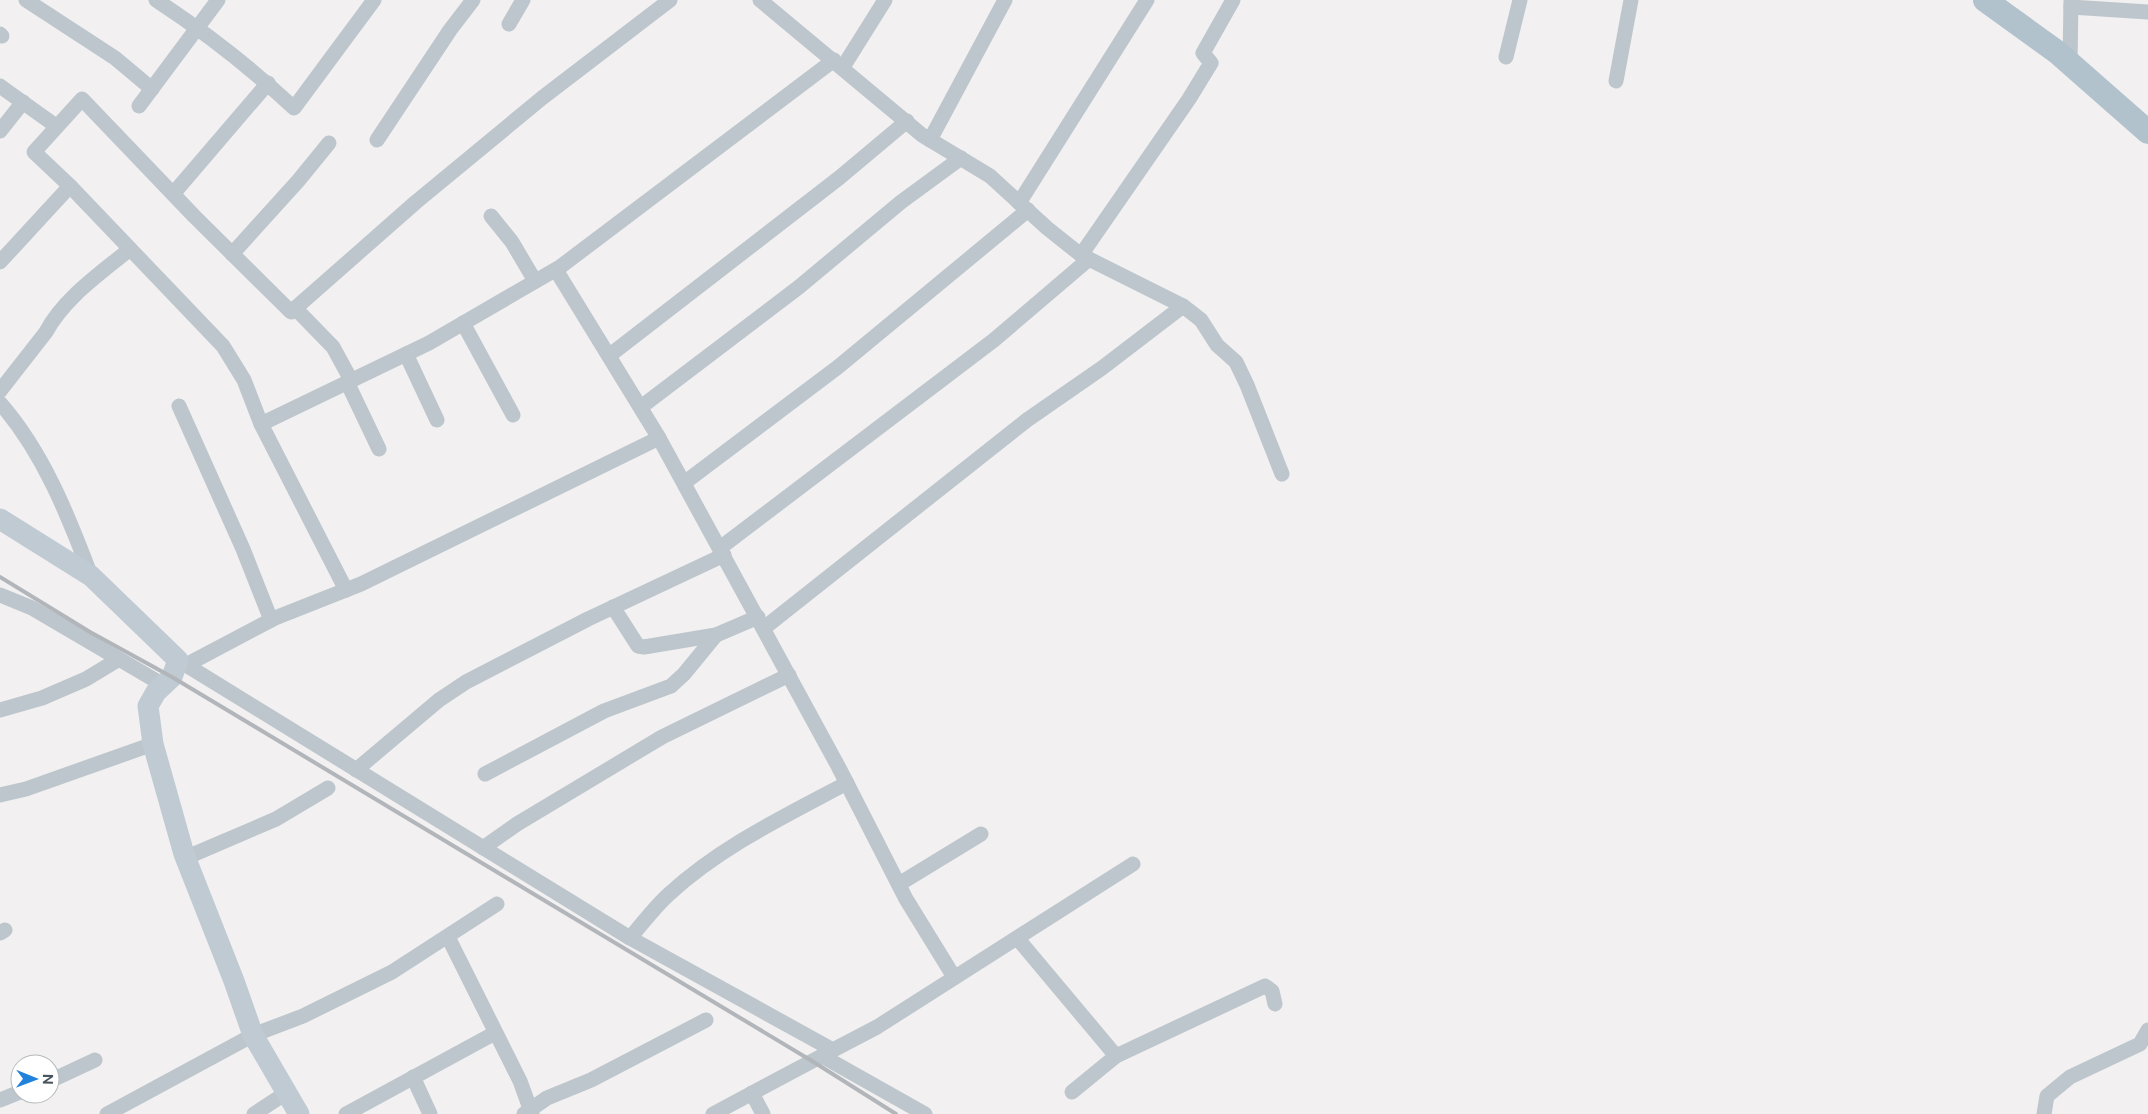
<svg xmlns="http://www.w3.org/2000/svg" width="2148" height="1114" font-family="'Public Sans',sans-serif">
<rect width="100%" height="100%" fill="#f2f0f0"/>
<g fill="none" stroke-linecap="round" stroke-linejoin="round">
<g stroke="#bcc6cc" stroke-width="15">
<path d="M26,0l89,58 37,31"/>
<path d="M156,0c49,32 95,68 138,108l80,-108"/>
<path d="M760,0l162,135 68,41 57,52 34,27 102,51 18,14 16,25 19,17 11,23 35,89"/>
<path d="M2071,7l77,5"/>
<path d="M509,24l14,-24"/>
<path d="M0,34l2,2"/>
<path d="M1506,57l14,-57"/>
<path d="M2070,64l1,-64"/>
<path d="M843,67l42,-67"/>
<path d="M1616,81l15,-81"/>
<path d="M0,86l56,40"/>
<path d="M139,106l79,-106"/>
<path d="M0,131l23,-29"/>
<path d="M377,140l73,-110 23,-30"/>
<path d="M930,140l75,-140"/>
<path d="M173,194l95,-111"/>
<path d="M1019,203l128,-203"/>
<path d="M491,216l21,26 23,39"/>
<path d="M232,254l66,-73 31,-38"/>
<path d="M1081,255l108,-156 22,-36 -8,-10 30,-53"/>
<path d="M0,262l70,-76"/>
<path d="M556,270l103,168 179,328 68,133 48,78"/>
<path d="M295,308l38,39 18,33"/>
<path d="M463,323l50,92"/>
<path d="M406,354l31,66"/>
<path d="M610,355l229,-177 68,-57"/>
<path d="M347,382l32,67"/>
<path d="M0,391l46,-59c18,-34 55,-59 84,-83"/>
<path d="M0,403c43,49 68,112 91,173"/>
<path d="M179,406l64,143 28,71"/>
<path d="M641,407l158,-120 102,-85 60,-44"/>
<path d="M261,424l168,-81 131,-76 274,-207"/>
<path d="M684,483l154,-116 190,-157"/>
<path d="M720,548l274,-208 95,-81"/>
<path d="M346,590l-85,-166 -17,-44 -21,-34 -153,-160 -36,-34 48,-53 112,117 97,96 125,-110 126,-104 128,-98"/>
<path d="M0,595l32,13 133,78"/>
<path d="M613,607l25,39 6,1 72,-12 42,-18"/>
<path d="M764,628l263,-208 75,-52 81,-62"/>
<path d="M178,660l452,278 203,112 -120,64"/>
<path d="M186,665l89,-47 86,-34 298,-146"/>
<path d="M0,710l42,-12 44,-19 33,-20"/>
<path d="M356,770l83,-70 27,-18 122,-63 136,-64"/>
<path d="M485,774l119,-63 67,-25 13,-12 32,-39"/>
<path d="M0,795l26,-6 127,-45"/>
<path d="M483,848l34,-24 145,-87 127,-62"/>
<path d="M185,858l91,-39 52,-31"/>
<path d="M899,884l82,-50"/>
<path d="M0,933l5,-3"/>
<path d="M448,937l72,144 12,33"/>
<path d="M630,938c12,-14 24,-30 38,-43 52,-48 117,-79 179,-112"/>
<path d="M1018,939l98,117"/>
<path d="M833,1050l44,-23 256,-163"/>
<path d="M822,1056l103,58"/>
<path d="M413,1077l17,37"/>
<path d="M50,1081l45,-21"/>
<path d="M1072,1092l44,-36 149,-70 7,5 3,13"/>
<path d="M752,1093l11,21"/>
<path d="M0,1100l20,-8"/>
<path d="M107,1114l146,-79 50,-19 89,-44 105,-68"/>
<path d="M254,1114l32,-21"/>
<path d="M346,1114l149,-81"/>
<path d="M524,1114l23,-16 44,-18 115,-60"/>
<path d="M2044,1114l3,-18 23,-19 70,-33 8,-14"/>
</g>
<path stroke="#bfcad3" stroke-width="21" d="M0,519l91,57 87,84 -6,17 -16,15 -8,14 5,38 31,110 50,127 19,54 46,79"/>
<path stroke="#b1c2cd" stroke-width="24" d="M1985,0l72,52 91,80"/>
<path stroke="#b2b6ba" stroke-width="4" d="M0,577l90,55 82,45 640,384 84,53"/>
</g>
<g transform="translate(35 1079) rotate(91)"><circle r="24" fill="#ffffff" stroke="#b6bbbe"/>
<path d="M0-4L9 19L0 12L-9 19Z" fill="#2182dc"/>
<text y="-8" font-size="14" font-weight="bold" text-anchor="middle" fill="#49555d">N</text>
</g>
</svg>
